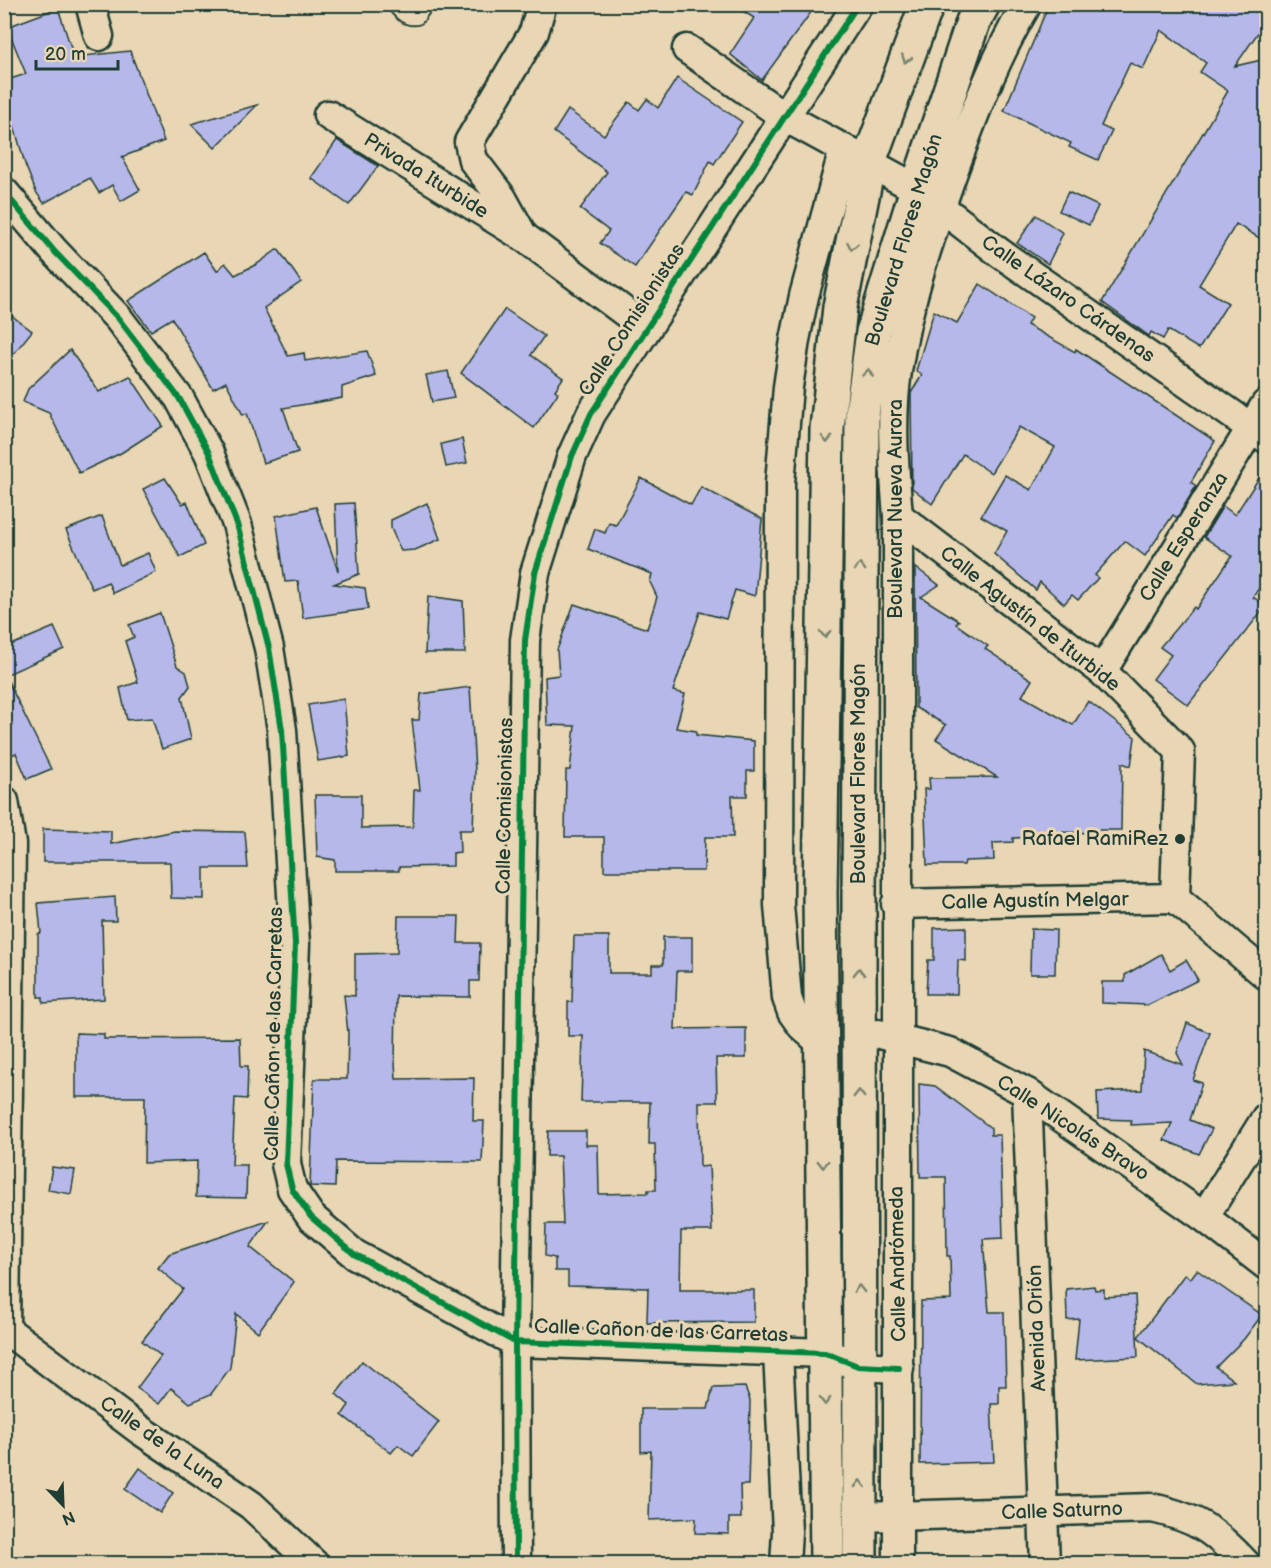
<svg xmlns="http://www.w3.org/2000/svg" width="1271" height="1568" font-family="'Balsamiq Sans',sans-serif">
<rect width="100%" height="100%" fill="#e8d6b4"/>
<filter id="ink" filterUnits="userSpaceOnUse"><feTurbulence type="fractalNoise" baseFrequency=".0167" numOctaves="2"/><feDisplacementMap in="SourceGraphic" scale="12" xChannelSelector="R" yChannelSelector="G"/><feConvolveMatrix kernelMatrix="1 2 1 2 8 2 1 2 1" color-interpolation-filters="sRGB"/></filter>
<g filter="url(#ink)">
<g fill="#b7b8ea" stroke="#1f3d34" stroke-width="1.5">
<path d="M732,4h85l-55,76 -32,-26 24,-36z"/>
<path d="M1049,4h217v17l-31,45 31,-7v183l-30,-18 -37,61 29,18 -29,46 -31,-19 -5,9 -12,-7 -2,4 -47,-34 126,-211 -28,-19 6,-9 -45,-33 -18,39 -13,-6 -29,63 11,5 -14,29 -29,-13 2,-4 -67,-32z"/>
<path d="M58,8l16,49 56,-6 34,90 -42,16 18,33 -19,11 -9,-16 -13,8 -9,-15 -46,25 -8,-11 -11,-28 -21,-73v-10l22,-7 -19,-47z"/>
<path d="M677,78l65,44 -28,42 -4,-3 -17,34 -7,-3 -51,75 -35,-24 9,-12 -29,-22 27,-37 -53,-40 14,-22 36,25 25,-33 10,8 8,-11 11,9z"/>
<path d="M257,105l-42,43 -24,-24z"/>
<path d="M337,140l41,26 -29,39 -38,-27z"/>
<path d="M1068,192l30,14 -9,19 -30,-14z"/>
<path d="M1036,215l27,18 -15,31 -31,-21z"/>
<path d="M278,249l23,33 -37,26 24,48 16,-3 1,8 62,-10 9,25 -34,11v11l-59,10 15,44 -35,11 -16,-50 -4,2 -17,-33 -13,7 -41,-71 -21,13 -23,-30 76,-49 13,19 8,-8 10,12 22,-11z"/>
<path d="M980,284l51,34 -4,7 48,27 1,-3 139,92 -24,41 5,4 -19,32 -4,-3 -28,41 -20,-15 -30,34 3,3 -20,22 -6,-5 -8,9 -24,-22 -4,8 -42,-36 13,-23 -26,-15 24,-41 26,15 24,-43 -36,-20 -28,46 -28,-19 -31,50 -20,-16 -1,-95 11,-18 -6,-4 11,-37 7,-23 23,12z"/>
<path d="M505,309l39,27 -13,19 32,23 -8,12 3,3 -24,35 -73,-55z"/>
<path d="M4,310l28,21 -28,35z"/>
<path d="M70,350l29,42 31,-16 33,50 -42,27 -42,20 -30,-60 -26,-11 5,-13z"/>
<path d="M448,371l6,27 -22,4 -6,-27z"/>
<path d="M462,439l5,24 -21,4 -5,-23z"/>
<path d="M1266,467v111l-13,19 13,9 -78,99 -35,-26 18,-24 -11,-8 34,-40 2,2 36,-53 -28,-19 19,-31 12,9z"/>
<path d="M165,478l17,26 5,-2 17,43 -24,12 -37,-68z"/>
<path d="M641,478l50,27 10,-18 61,32 -7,77 -20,-6 -9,29 -26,-7 -27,79 12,3 -9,34 20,3v4l58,6v30h-7v25h-15l1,41h-28l-1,34h-100v-34h-39l1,-67h4l5,-44 -28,-1 -2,-48 14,-2 -2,-25 17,-46 73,25 10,-32 -7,-15 2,-8 -64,-25 7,-20 10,4 4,-10 7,2z"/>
<path d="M354,503l5,71 -25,10 31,4 3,21 -65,9 -5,-37 -13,1 -9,-66 40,-9 22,64 -3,-67z"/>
<path d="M427,503l13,36 -25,11 -14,1 -10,-23v-8z"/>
<path d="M102,516l18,49 28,-12 8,19 -43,21 -5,-11 -16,7 -26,-59z"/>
<path d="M915,567l24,18 -18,12 38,24 -3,3 32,22 -3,3 47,31 -10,16 51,29 15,-24 47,36 -4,29 -9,-3 -1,67h-24v3l-42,-1v4l-42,2v4l-20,1 1,17 -29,1 -1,4h-37l-3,-76h6l-1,-11 68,-1 -61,-38 10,-14 -30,-17z"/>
<path d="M428,596l35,5 2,52h-40z"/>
<path d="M160,613l17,53 9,6 4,14 -8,11 9,42 -29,10 -10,-31 -25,2 -7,-32 18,-6 -13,-41 9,-4 -5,-12z"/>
<path d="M54,627l10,22 -59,26 46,94 -24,10 -11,-26 -12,5v-110z"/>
<path d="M470,687l5,84 -2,59h-14l1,22 -7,1v13l-54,1v4h-64v-11l-18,-3 -2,-62h46v33l52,-1 1,-37h6l-8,-70h7l2,-26z"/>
<path d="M344,699l5,57 -31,5 -10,-56z"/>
<path d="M43,829l68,2v13l64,-13 70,1 3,36h-44v31l-33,-1 -1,-36h-127z"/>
<path d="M115,897l1,24h-14l2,78 -61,4v-6h-5v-63l3,-1 -3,-30z"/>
<path d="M398,916h61l-1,27h22l-1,38h-9v16l-74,-1 -1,66 1,17 78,-1 -1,43h11l-2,41 -146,-1 -1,26 -25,-1 4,-107h33l1,-46 -4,-38 11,1v-42l42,-1z"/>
<path d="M966,927v34l-8,-1 -1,34h-31l2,-34h6v-32z"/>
<path d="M1031,929l25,1 -1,44h-25z"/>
<path d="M574,936h35v37h43v-8h11v-28h29v34h-15l-2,58 71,-1v30h-30l1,44h-18l1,65 9,-1 3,65h-31l-1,59h74v32l-107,1 1,-35 -80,-2v-15h-13v-13l-10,-2 1,-32h17l-3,-68h-13l1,-25h38v14h12l1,49 49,-1v-3h8l-1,-46h-6l1,-42h-69l2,-66h-15v-34h4z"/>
<path d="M1161,954l9,16 16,-10 12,20 -50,25 -46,-2v-21h23v-7z"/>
<path d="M1187,1023l23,10 -17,47 9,3 -12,37 22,9 -13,25 -35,-14 8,-17 -41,2v-5l-33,-1 -1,-27 45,-2 2,-39 39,14 -6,-12z"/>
<path d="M76,1033l28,1v5l136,-1 1,28h7l-1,33 -12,-1 -3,67h15l-1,33 -50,-1 1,-36 -53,2 1,-66h-69z"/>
<path d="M919,1084l16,2 56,42v7h9l3,103 -20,1 6,73h15l2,74h-7v18h-8l3,58 -74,2 1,-163 30,-1 -1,-44h-3l-1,-79h-26z"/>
<path d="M52,1167l23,3 -4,24 -23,-4z"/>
<path d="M268,1221l-18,26 44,35 -36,50 -22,-18 -6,54 -19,26 -21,9 -19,-15 -12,16 -22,-16 24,-32 -19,-15 41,-52 -25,-21 11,-14z"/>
<path d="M1197,1270l65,45 -18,24 -28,28 18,14 -37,3 -59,-47 47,-63 5,5z"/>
<path d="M1094,1286l1,4 9,-1v8l31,-2 3,62 -63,3 4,-41 -12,1 -1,-31z"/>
<path d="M362,1361l77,61 -26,34 -15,-11 -7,8 -49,-38 7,-10 -13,-11z"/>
<path d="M745,1387l5,13 -1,51 -1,34h-8l1,33h-12v16l-34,-1 1,-15 -47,2 2,-69 -10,1v-43h67l5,-21z"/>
<path d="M140,1468l33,25 -13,20 -35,-24z"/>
</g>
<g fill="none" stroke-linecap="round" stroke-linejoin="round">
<defs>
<path id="lane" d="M394,4c7,8 12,15 23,13l9,-13"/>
<g id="street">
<path d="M90,4l9,32"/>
<path d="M687,49l98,68 132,72 83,64 266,185"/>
<path d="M328,115l196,122 121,90"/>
<path d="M4,192l50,59 64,67 61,80 30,55 28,71 32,124 13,82 13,214 -9,220 6,25 19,28 43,37 161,88 310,11 33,13 41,2"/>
<path d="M523,236l-21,-38 -29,-38 -4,-18 65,-110 8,-28"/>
<path d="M898,516l204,155 78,80 -5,147"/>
<path d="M1102,671l164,-267"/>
<path d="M4,801l7,43 -6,484"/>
<path d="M1175,898l91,77"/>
<path d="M896,904l279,-6"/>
<path d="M879,1034l71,18 77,41 177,124 62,48"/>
<path d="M821,1043l-19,-17 -10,-14 -5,-14 -8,-93 1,-422 8,-96 7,-47 9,-44 40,-147"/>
<path d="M1027,1093l18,471"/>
<path d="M1204,1217l62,-99"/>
<path d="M4,1328l136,102 111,75 63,59"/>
<path d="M778,1353l9,179 -2,32"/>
<path d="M860,1517l292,-9c45,10 62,22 94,56"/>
<path d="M516,1564l-1,-222 10,-702 10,-67 37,-117 19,-42 267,-410"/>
<path d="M898,1564v-1048c-4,-49 -8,-97 -1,-145 10,-67 30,-125 52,-188 22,-62 44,-122 78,-179"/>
</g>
<g id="primary">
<path d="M827,1564l-7,-671 7,-464 13,-122 29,-146 58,-157"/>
<path d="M860,1564l-1,-665 3,-485 11,-82 44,-143 56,-167 10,-18"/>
</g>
</defs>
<use href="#lane" stroke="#1f3d34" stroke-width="18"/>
<use href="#street" stroke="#1f3d34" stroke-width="33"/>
<use href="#primary" stroke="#1f3d34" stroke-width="38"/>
<use href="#lane" stroke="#e8d6b4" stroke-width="14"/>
<use href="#street" stroke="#e8d6b4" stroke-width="28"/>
<use href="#primary" stroke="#e8d6b4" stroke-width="33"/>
<defs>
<g id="cycleway">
<path d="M4,192l50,59 64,67 61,80 30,55 28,71 32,124 13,82 13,214 -9,220 6,25 19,28 43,37 161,88 310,11 33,13 41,2"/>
<path d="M516,1564l-1,-222 10,-702 10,-67 37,-117 19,-42 267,-410"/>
</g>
</defs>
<use href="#cycleway" stroke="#e8d6b4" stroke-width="10"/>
<use href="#cycleway" stroke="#00873e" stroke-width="6"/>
</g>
<defs><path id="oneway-chevron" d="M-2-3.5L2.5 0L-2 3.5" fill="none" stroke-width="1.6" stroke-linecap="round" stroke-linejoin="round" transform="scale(1.5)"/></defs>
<g stroke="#79826e">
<use href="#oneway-chevron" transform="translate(906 59) rotate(110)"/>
<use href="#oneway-chevron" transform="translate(852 246) rotate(101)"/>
<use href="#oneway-chevron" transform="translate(868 373) rotate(-83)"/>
<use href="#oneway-chevron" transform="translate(827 439) rotate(91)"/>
<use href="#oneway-chevron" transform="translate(860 567) rotate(-90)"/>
<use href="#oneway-chevron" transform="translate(825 634) rotate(90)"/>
<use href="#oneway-chevron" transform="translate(859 972) rotate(-90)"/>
<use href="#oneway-chevron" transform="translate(859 1094) rotate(-90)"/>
<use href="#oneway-chevron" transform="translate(823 1164) rotate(89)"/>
<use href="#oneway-chevron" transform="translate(859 1289) rotate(-90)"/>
<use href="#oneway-chevron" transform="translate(825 1401) rotate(89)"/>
<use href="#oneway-chevron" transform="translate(860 1484) rotate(-91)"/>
</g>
</g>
<circle fill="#1f3d34" stroke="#e8d6b4" stroke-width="2" cx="1180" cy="839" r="6"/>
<g text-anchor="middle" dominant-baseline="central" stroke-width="6" stroke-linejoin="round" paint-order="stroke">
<g font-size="20" fill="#1f3d34" stroke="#e8d6b4">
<text transform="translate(426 176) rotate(32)">Privada Iturbide</text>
<text transform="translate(904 240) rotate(-73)">Boulevard Flores Magón</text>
<text transform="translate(1068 299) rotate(35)">Calle Lázaro Cárdenas</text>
<text transform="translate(632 320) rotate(-57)">Calle Comisionistas</text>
<text transform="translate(896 509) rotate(-90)">Boulevard Nueva Aurora</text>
<text transform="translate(1184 537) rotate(-58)">Calle Esperanza</text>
<text transform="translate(1030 619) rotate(38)">Calle Agustín de Iturbide</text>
<text transform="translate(859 774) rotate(-90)">Boulevard Flores Magón</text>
<text transform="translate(505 806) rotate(-89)">Calle Comisionistas</text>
<text transform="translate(1035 901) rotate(-1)">Calle Agustín Melgar</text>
<text transform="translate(274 1034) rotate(-89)">Calle Cañon de las Carretas</text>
<text transform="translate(1073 1128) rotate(33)">Calle Nicolás Bravo</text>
<text transform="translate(898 1264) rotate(-91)">Calle Andrómeda</text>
<text transform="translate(1037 1328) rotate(-92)">Avenida Orión</text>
<text transform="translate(661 1331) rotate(2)">Calle Cañon de las Carretas</text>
<text transform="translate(162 1443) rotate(35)">Calle de la Luna</text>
<text transform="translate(1062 1511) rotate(-2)">Calle Saturno</text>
</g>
<g font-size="20" fill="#1f3d34" stroke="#e8d6b4" text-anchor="end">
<text x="1168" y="839">Rafael RamiRez</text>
</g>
</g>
<rect width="1271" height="1568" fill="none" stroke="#e8d6b4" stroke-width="24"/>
<rect x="12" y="12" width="1247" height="1544" fill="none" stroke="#1f3d34" stroke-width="2" filter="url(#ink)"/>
<g transform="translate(63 1505) rotate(157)" stroke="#e8d6b4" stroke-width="4.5" paint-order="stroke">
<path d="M0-4.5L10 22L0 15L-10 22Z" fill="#1f3d34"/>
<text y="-9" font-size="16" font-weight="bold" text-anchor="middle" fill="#1f3d34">N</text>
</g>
<path d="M36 60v9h82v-9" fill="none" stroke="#1f3d34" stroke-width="3"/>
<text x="45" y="60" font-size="18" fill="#1f3d34" stroke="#e8d6b4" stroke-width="4.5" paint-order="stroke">20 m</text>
</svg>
